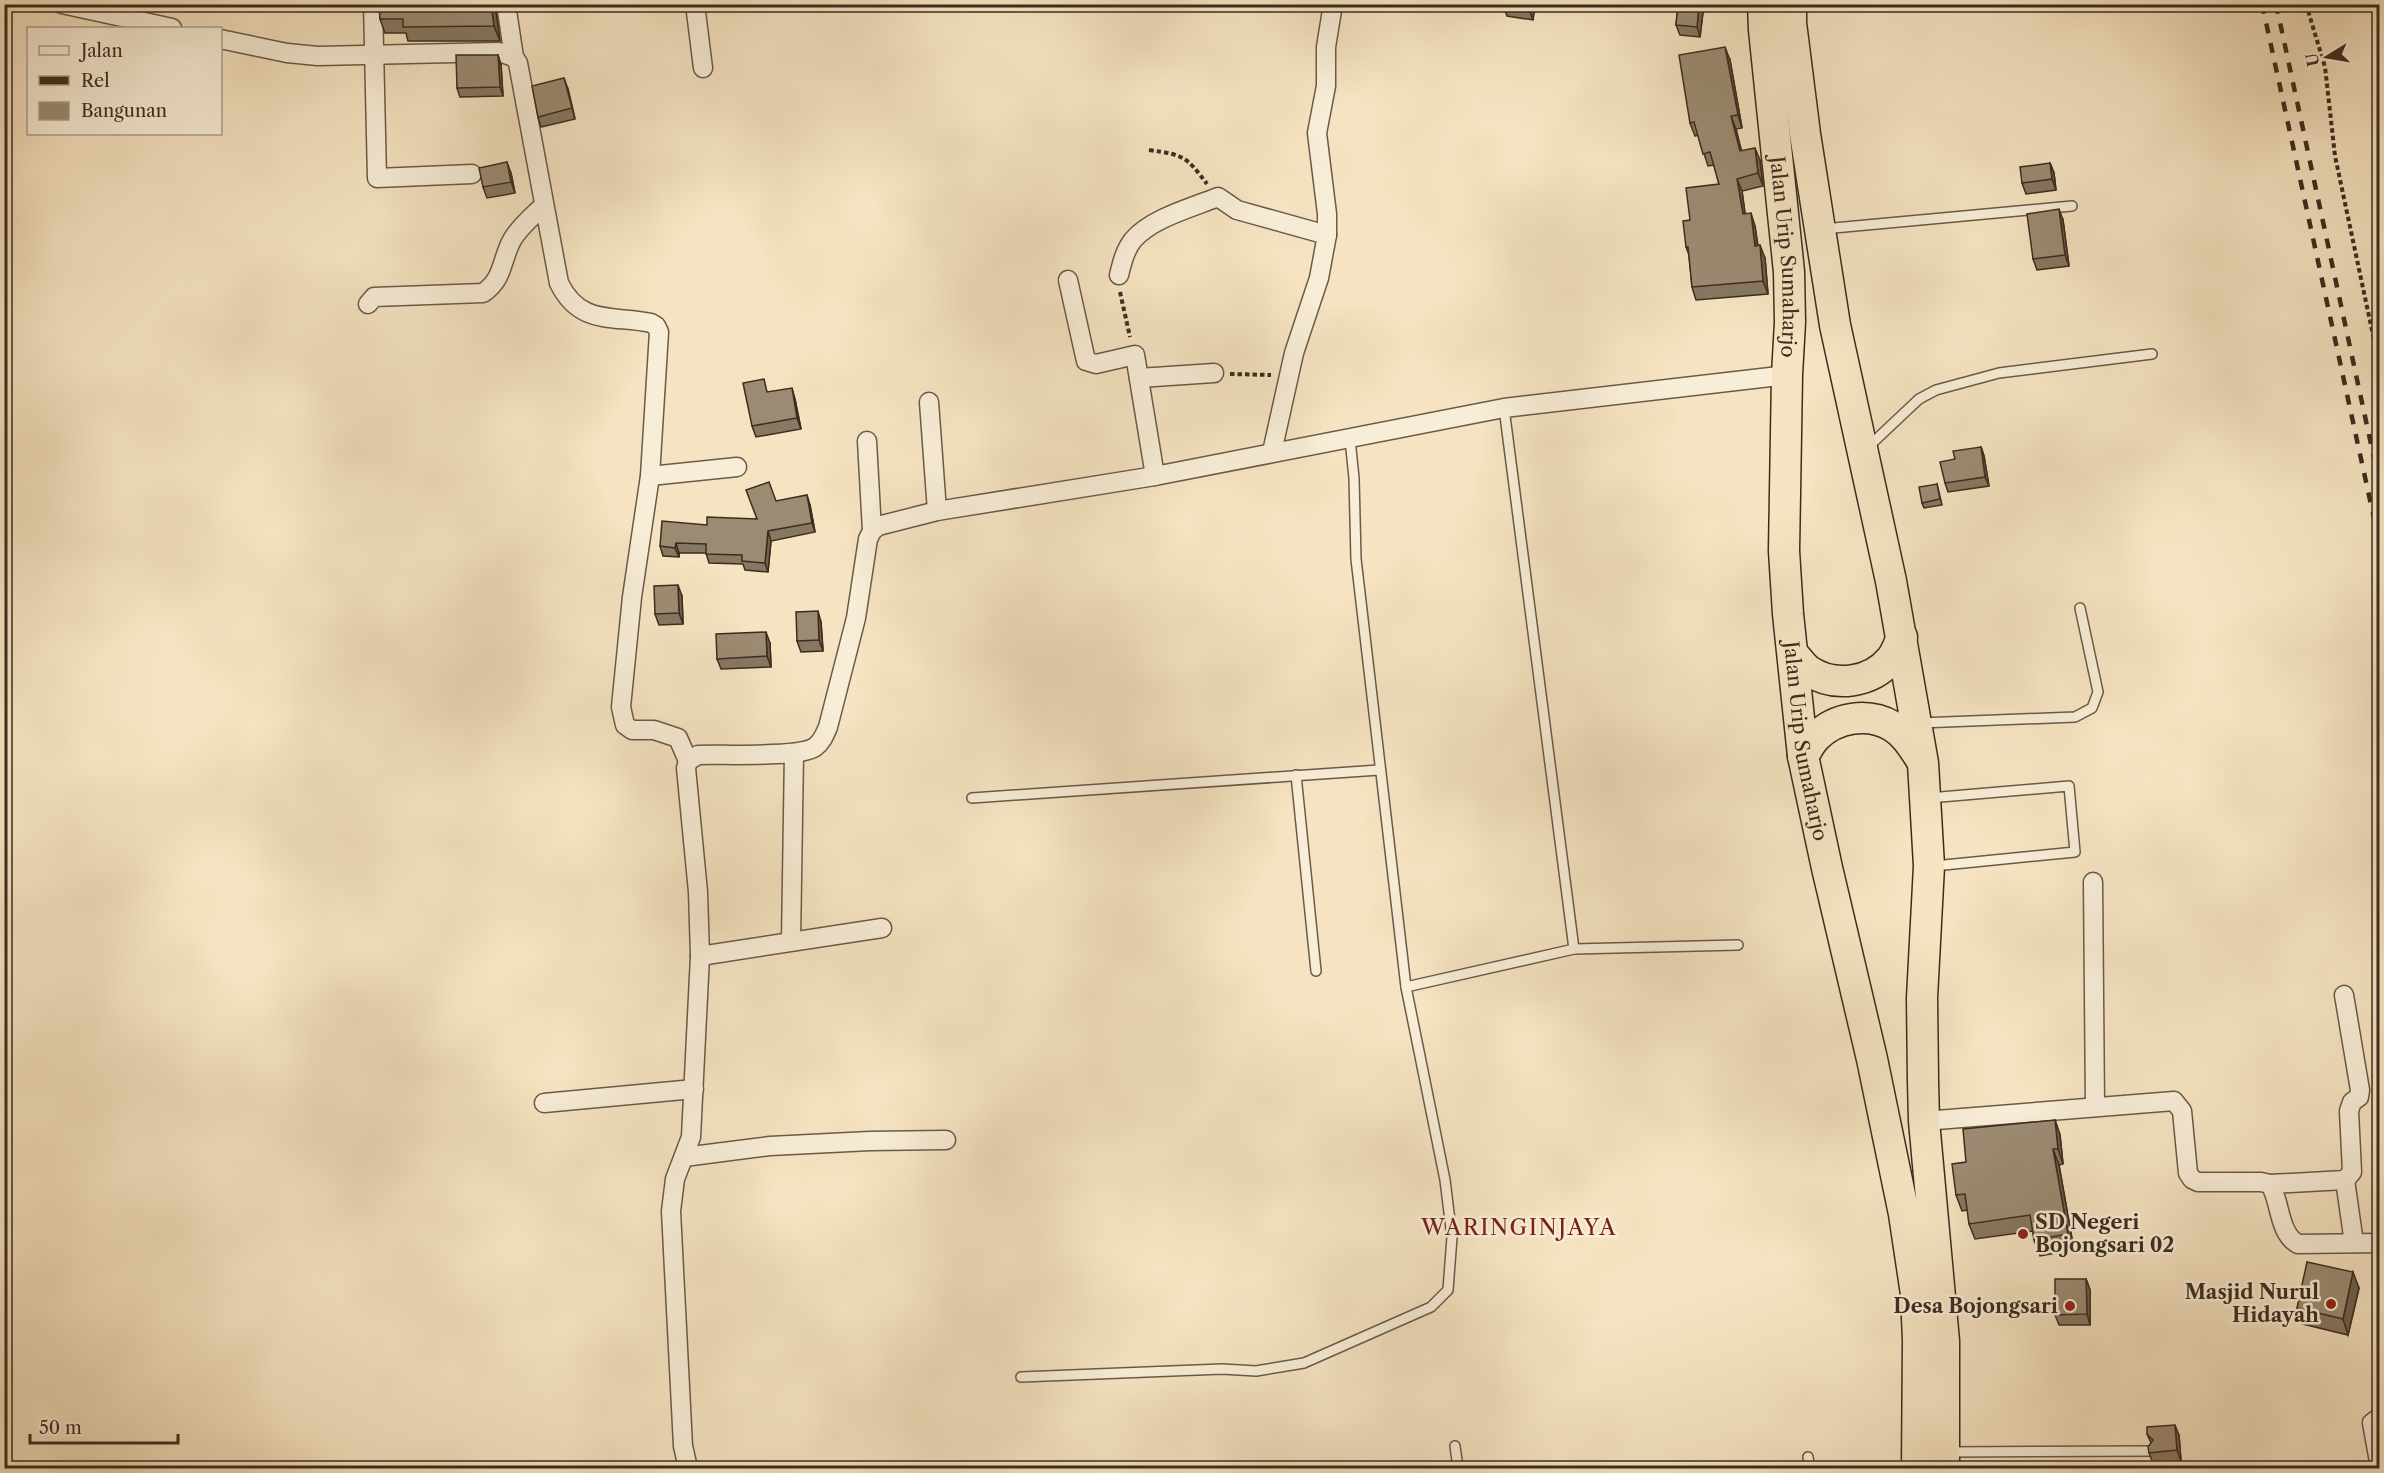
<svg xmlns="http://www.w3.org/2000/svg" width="2384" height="1473" font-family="'Libre Caslon Text',serif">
<rect width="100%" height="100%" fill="#f5e3c1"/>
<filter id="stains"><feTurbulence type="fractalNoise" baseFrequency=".00333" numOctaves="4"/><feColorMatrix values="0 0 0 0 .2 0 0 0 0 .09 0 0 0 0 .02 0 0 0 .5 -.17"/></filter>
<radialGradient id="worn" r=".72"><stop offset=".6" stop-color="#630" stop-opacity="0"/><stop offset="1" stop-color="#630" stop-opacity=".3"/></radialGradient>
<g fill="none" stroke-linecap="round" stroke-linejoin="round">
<defs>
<g id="service">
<path d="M1823,229l249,-23"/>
<path d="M1504,408l70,541"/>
<path d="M1867,448l52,-49 17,-9 63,-17 153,-19"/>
<path d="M1920,723l155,-6 17,-9 6,-16 -18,-84"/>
<path d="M1296,775l20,196"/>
<path d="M972,798l407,-28"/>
<path d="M1929,798l140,-12 6,66 -141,14"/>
<path d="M1406,987l168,-38 164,-4"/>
<path d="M1021,1377l201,-8 34,2 48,-8 127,-56 17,-17 4,-53 -7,-57 -39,-193 -50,-428 -2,-81 -4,-39"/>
<path d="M1455,1446l3,22"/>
<path d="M1948,1452l202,-1"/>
<path d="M1808,1457l2,11"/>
</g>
<g id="minor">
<path d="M62,4l110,24"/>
<path d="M373,4l4,174 95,-4"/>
<path d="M506,4l8,53 4,6 41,220c21,43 54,32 92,40l5,3 3,6 -9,144 -18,121 -11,110 4,18 7,5h22l24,8 10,23"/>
<path d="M695,4l8,64"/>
<path d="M220,39l67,14 31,3 181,-4 15,5"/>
<path d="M1119,275c3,-12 6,-25 14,-35 19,-22 58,-32 85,-43l19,13 90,25"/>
<path d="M1068,280l18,81 10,3 39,-9 20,121"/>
<path d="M368,304l6,-7 109,-4c21,-14 18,-33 29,-53 8,-14 21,-24 32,-35"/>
<path d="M1139,378l75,-5"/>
<path d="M929,402l8,109"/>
<path d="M867,441l5,90"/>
<path d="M1272,452l22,-99 25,-75 8,-43v-21l-10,-81 9,-47v-39l7,-43"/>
<path d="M650,476l87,-9"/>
<path d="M2093,882l2,225"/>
<path d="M791,941l3,-188"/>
<path d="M700,956l182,-28"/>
<path d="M544,1103l150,-14"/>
<path d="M1924,1121l250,-20 8,10 6,62 4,6 6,3h63l9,2c11,18 8,49 28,60l82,-1"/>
<path d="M684,1157l86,-11 100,-5 76,-1"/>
<path d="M2345,1180l9,63"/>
<path d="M2270,1184l75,-4 7,-8 -3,-61 3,-9 7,-5 1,-7 -16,-95"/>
<path d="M2380,1417l-8,6 8,44"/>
<path d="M688,1468l-5,-22 -12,-235 4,-32 16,-42 9,-181 -2,-64 -12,-124 2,-7 10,-6c24,-1 101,3 117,-8 7,-5 10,-13 13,-20l28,-109 12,-79 4,-8 6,-5 59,-15 218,-35 349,-68 283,-33"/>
</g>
<g id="trunk">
<path id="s1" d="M1763,4l1,26 25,242 1,50 -3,53 -3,176 4,63 15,142 24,112 45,191 32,155 12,80 2,47 -1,127"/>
<path d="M1791,4v19l14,111 30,191 56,256 32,182 6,103 -7,132 1,83 1,40 20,220v127"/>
<path d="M1793,654c5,5 10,13 16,17 26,17 62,12 82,-12 5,-6 8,-15 11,-22"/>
<path d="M1803,756c4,-6 8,-14 13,-19 20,-20 52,-25 76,-11 14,8 22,23 30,35"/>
</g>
</defs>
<use href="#service" stroke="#6a5a48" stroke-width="12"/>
<use href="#minor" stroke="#6a5a48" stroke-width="21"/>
<use href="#trunk" stroke="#3c2c1f" stroke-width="33"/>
<g stroke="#3c2c1f" stroke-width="4" stroke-dasharray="4.5 3" stroke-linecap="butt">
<path d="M2306,4l19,63 10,89 45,212"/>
<path d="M1149,150c35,5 37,6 58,34"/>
<path d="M1120,292l10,45"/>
<path d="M1230,374l41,1"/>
</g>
<use href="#service" stroke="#f8edd7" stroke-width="9"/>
<use href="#minor" stroke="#f8edd7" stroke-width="18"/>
<use href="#trunk" stroke="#f5e3c1" stroke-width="30"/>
<g stroke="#3c2c1f" stroke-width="4.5" stroke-dasharray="10 10" stroke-linecap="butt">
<path d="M2262,4l118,542"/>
<path d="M2276,4l104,482"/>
</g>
</g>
<g fill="#867863" stroke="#3c2c1f" stroke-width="1.5">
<path d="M379,4h116l5,37h-92l-2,-8h-21l-5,-14z"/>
<path d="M1535,4l-2,16 -26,-4 -4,-11z"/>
<path d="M1678,4h26l-4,33 -20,-2 -4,-10z"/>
<path d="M498,55l3,10 2,31 -43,1 -3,-9z"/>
<path d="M1730,60l12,68 -6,1 5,22 19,9 3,26 -21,5 3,23 10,12 3,19 7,13 3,36 -72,6 -4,-13 -3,-32 -3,-8 4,-27 29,-36 -5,-19 -6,1 -10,-31 -3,1 -5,-13z"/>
<path d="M568,89l7,30 -34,8 -3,-10z"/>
<path d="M2050,163l4,10 2,17 -30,4 -4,-11z"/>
<path d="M511,173l4,20 -28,5 -4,-11z"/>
<path d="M2063,220l6,46 -32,4 -4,-11z"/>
<path d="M768,392l27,7 6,30 -45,8 -4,-11z"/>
<path d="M1981,447l3,9 5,30 -41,6 -3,-9 10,-24z"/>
<path d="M1937,484l5,21 -18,3 -2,-5z"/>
<path d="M776,501l34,4 5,27 -44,9 -3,31 -23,-2 -2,-6 -34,-1 -3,-10h-27v4l-16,-1 -3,-10 47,-21 50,-6z"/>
<path d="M682,596l1,28 -24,1 -4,-11z"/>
<path d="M821,622l2,29 -22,1 -4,-11z"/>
<path d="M770,643l1,24 -50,2 -4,-10z"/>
<path d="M2055,1120l5,15 3,29 -4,1 15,85 -34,6 -6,-16 -1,-9 -58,8 -6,-15 -1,-14 -6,1 -6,-16 10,-33z"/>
<path d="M2086,1279l4,11v35h-31l-4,-10z"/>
<path d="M2359,1288l-11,47 -45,-11 -6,-16z"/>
<path d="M2147,1434l32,1 2,26 -28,2 -4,-10 2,-10z"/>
</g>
<g fill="#6d6150" stroke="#3c2c1f" stroke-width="1.5">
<path d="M491,4h4l5,37 -6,-15z"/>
<path d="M1530,4h5l-2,16 -4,-11z"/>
<path d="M1699,4h5l-4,33 -3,-10z"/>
<path d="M1725,47l5,13 12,68 -4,-13z"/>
<path d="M498,55l3,10 2,31 -3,-9z"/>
<path d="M564,78l4,11 7,30 -3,-11z"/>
<path d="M1731,116l5,13 9,35 -5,-13z"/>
<path d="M1755,148l5,12 3,26 -5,-13z"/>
<path d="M507,162l4,11 4,20 -4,-11z"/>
<path d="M2050,163l4,10 2,17 -4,-11z"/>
<path d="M1737,179l5,12 5,36 -4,-13z"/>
<path d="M2059,209l4,11 6,46 -4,-11z"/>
<path d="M1751,213l4,13 4,32 -4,-12z"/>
<path d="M1760,245l5,13 3,36 -5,-13z"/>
<path d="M792,388l3,11 6,30 -4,-11z"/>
<path d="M1981,447l3,9 5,30 -4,-9z"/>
<path d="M807,495l3,10 5,27 -3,-9z"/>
<path d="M768,531l3,10 -3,31 -3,-9z"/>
<path d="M676,543l3,10v4l-4,-9z"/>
<path d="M678,585l4,11 1,28 -4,-11z"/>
<path d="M818,611l3,11 2,29 -4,-11z"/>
<path d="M766,632l4,11 1,24 -4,-11z"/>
<path d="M2055,1120l5,15 3,29 -5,-15z"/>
<path d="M2053,1149l6,16 15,85 -6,-16z"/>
<path d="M2353,1272l6,16 -11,47 -5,-16z"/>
<path d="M2086,1279l4,11v35l-3,-11z"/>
<path d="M2175,1425l4,10 2,26 -4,-11z"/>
</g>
<g fill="#9c8b73" stroke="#3c2c1f" stroke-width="1.5">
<path d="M379,4h112l3,22 -91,1v-8h-23z"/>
<path d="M1503,4h27l-1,5z"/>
<path d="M1678,4h21l-2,23 -21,-2z"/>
<path d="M1725,47l13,68 -7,1 9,35 15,-3 3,25 -21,6 6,35 8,-1 4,33 5,-1 3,36 -71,6 -4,-40h-2l-3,-26 7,-1 -4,-32 33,-4 -9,-32 -7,2 -9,-32 -4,1 -11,-68z"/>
<path d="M456,55h42l2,32 -43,1z"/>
<path d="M564,78l8,30 -34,9 -6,-31z"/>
<path d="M507,162l4,20 -28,5 -4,-19z"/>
<path d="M2050,163l2,16 -30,4 -2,-16z"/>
<path d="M2059,209l6,46 -32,4 -6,-45z"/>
<path d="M764,379l3,13 25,-4 5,30 -45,8 -9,-43z"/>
<path d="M1981,447l4,30 -40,6 -5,-21 15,-3 -2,-8z"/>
<path d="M769,482l7,19 31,-6 5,28 -44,8 -3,32 -23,-2v-6l-36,-1v-10l-30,-1 -1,5 -15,-2 2,-25 45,4v-8l50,2 -11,-29z"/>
<path d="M1937,484l3,15 -18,4 -3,-16z"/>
<path d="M678,585l1,28 -24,1 -1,-28z"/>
<path d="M818,611l1,29 -22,1 -1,-29z"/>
<path d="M766,632l1,24 -50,3 -1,-25z"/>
<path d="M2055,1120l3,29h-5l15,85 -34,6 -4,-25 -61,9 -4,-30 -9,1 -4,-31 14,-2 -3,-33z"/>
<path d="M2307,1262l46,10 -10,47 -46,-11z"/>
<path d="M2055,1279h31l1,35 -32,1z"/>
<path d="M2175,1425l2,25 -28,3 -1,-6 5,-7 -6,-6v-7z"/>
</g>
<g fill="#8f2418" stroke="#f8edd7" stroke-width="2">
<circle cx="2023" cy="1234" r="6"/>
<circle cx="2331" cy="1304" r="6"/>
<circle cx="2070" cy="1306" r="6"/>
</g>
<g text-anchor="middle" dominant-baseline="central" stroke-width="5" stroke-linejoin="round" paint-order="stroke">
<g font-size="20" fill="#3c2c1f" stroke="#f8edd7">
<text stroke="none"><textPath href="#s1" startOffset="254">Jalan Urip Sumaharjo</textPath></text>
<text stroke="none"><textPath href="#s1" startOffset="740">Jalan Urip Sumaharjo</textPath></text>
</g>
<g font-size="20" font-weight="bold" fill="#3c2c1f" stroke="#f8edd7" text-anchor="end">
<text x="2035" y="1222" text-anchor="start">SD Negeri<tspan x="2035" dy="23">Bojongsari 02</tspan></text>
<text x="2319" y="1292">Masjid Nurul<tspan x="2319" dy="23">Hidayah</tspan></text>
<text x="2058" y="1306">Desa Bojongsari</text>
</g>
<g font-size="22" letter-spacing="1.5" fill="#7a1f14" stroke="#f8edd7">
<text x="1519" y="1227">WARINGINJAYA</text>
</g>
</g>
<rect width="2384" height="1473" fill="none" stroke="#f5e3c1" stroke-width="24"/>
<rect x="6" y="6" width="2372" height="1461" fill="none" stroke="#3c2c1f" stroke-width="3"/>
<rect x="12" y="12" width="2360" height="1449" fill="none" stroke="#3c2c1f" stroke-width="1.5"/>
<rect x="27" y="27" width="195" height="108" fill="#f8edd7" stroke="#ada08d" stroke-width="1.5"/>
<rect x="39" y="46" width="30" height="9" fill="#f8edd7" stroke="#ada08d" stroke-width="1.5"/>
<text x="81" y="57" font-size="18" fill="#3c2c1f">Jalan</text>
<rect x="39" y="76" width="30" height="9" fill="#3c2c1f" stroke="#ada08d" stroke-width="1.5"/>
<text x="81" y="87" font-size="18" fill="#3c2c1f">Rel</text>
<rect x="39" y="102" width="30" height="18" fill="#9c8b73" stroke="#ada08d" stroke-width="1.5"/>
<text x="81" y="117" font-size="18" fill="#3c2c1f">Bangunan</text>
<g transform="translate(2327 57) rotate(259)" stroke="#f8edd7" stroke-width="4.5" paint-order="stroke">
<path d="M0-4.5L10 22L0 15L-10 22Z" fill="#3c2c1f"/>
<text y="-9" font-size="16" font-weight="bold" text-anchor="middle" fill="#3c2c1f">U</text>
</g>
<path d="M30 1434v9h148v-9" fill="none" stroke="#3c2c1f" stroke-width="3"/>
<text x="39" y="1434" font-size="18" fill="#3c2c1f" stroke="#f8edd7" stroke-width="4.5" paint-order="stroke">50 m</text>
<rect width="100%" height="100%" filter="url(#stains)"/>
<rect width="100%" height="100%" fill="url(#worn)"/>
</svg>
